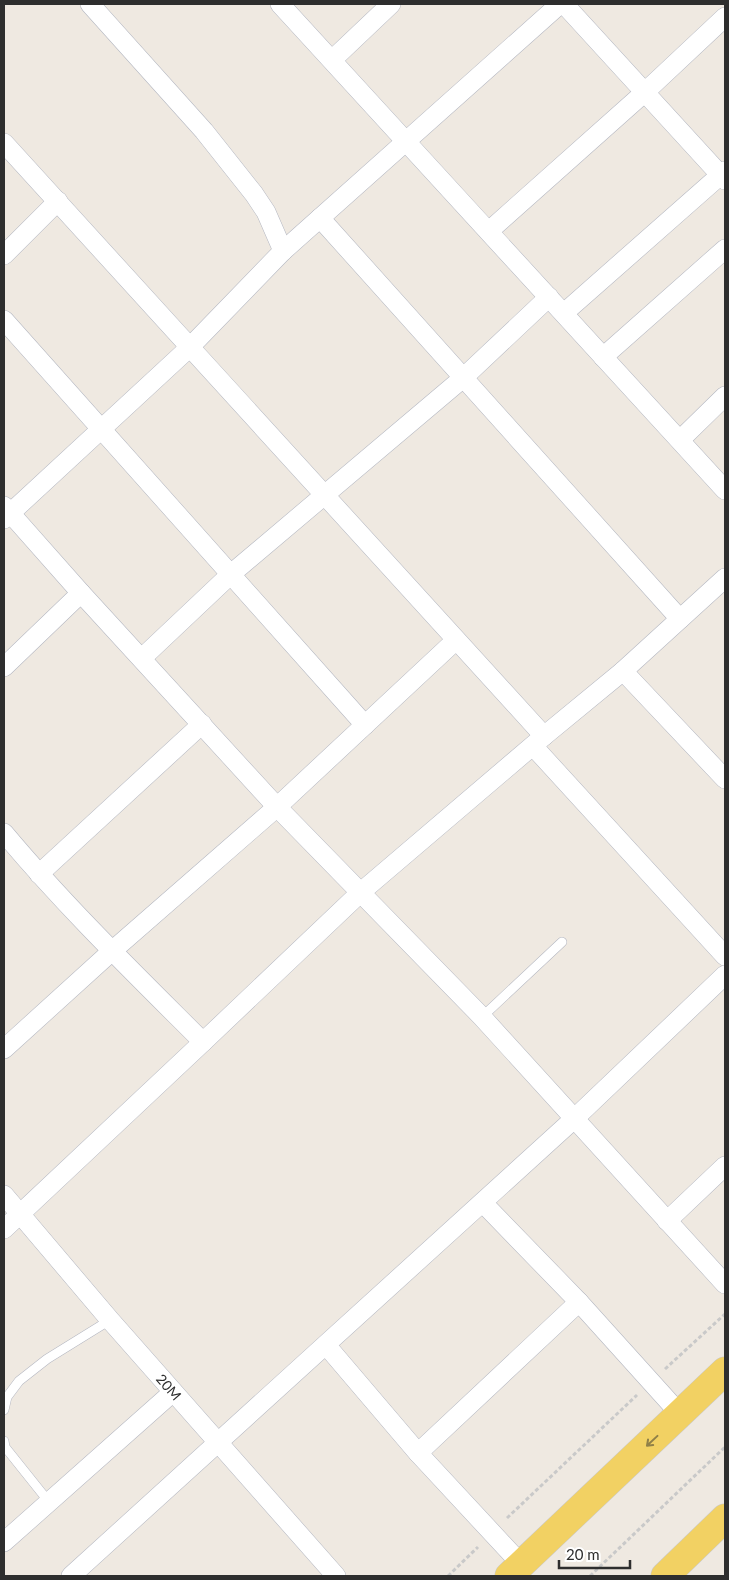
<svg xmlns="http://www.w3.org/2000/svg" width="729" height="1580" font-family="Lato,sans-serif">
<rect width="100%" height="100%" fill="#efe9e1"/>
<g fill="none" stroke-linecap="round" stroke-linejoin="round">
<defs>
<g id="service">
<path d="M482,1017l80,-75"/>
<path d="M4,1410l3,-13 12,-16 28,-22 63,-39"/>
<path d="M4,1441l1,6 44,55"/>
</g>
<g id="minor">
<path d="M90,4l114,127 50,63 12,18 17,39"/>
<path d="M280,4l445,486"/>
<path d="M564,4l161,176"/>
<path d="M332,60l59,-56"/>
<path d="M4,143l540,593"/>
<path d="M320,218l360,401"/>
<path d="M489,231l156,-139 80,-75"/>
<path d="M4,255l54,-54"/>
<path d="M564,313l161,-142"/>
<path d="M4,320l361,405"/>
<path d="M603,357l122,-108"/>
<path d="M680,440l45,-44"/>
<path d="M4,506l77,87 196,214 205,210 243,267"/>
<path d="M4,519l185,-171 94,-97 277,-247"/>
<path d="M142,658l89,-84 232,-196 86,-81"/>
<path d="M4,667l77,-74"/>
<path d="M623,671l102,108"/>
<path d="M533,746l192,210"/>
<path d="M4,833c62,74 131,141 199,209"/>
<path d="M39,874l163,-150"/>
<path d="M4,1049l108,-98 165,-144 179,-167"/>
<path d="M4,1195l106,125 226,256"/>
<path d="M483,1203l96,99 101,112"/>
<path d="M667,1221l58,-55"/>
<path d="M4,1229l199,-187 158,-150 183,-156 79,-65 102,-93"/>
<path d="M326,1345l92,108 103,111"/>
<path d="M418,1453l161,-151"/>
<path d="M4,1542l169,-150"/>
<path d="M71,1576l504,-458 150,-143"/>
</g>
<g id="primary">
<path d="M509,1576l216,-205"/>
<path d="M665,1576l60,-58"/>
</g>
</defs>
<use href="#service" stroke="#b4b7c1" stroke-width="10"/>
<use href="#minor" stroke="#b4b7c1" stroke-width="20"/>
<use href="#primary" stroke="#c9c9c9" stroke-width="29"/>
<g stroke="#c9c9c9" stroke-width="3" stroke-dasharray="4 2.5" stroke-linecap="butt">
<path d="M665,1369l60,-55"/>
<path d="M507,1518l130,-123"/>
<path d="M448,1576l30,-29"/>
<path d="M590,1576l135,-129"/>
</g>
<use href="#service" stroke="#fff" stroke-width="9"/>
<use href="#minor" stroke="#fff" stroke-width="19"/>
<use href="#primary" stroke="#f2d163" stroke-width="28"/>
</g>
<defs><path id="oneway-shaft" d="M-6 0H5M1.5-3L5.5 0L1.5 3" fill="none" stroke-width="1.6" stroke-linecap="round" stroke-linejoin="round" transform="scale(1.25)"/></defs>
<use stroke="#908048" href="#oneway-shaft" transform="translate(652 1441) rotate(137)"/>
<g text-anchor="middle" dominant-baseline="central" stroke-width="4" stroke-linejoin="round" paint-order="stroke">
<g font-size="14" fill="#2e2e2e" stroke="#fff">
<text transform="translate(169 1387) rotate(49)">20M</text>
</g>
</g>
<rect width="729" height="1580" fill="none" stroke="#2e2e2e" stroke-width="10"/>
<path d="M559 1560v8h71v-8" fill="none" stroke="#2e2e2e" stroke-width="2.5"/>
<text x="566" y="1560" font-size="15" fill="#2e2e2e" stroke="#ffffff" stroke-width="4" paint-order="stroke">20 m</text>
</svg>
